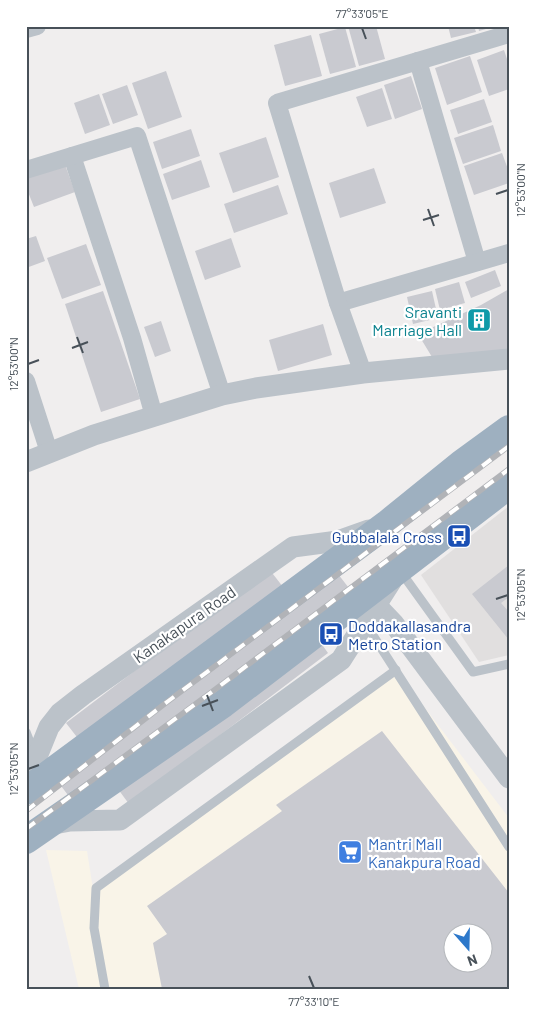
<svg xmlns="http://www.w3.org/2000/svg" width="535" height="1015" font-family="Barlow,sans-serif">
<rect width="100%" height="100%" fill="#f0eeee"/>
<path fill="#f9f4e8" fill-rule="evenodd" d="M396,670l113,148v171h-430l-33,-139 41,1 6,38zM452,932h30v30h-30z"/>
<path fill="#e1dfdf" d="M509,506v149l-30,7 -58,-87z"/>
<g fill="#c9cad0" fill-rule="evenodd">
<path d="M348,26h28l9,33 -26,7z"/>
<path d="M448,26h26l2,6 -25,6z"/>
<path d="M478,26h15v1l-14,4z"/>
<path d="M345,27l11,40 -26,7 -11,-40z"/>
<path d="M311,35l11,41 -37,10 -11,-41z"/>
<path d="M504,50l5,15v24l-20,7 -12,-36z"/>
<path d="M470,56l12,36 -35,13 -12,-37z"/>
<path d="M166,71l16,46 -34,12 -16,-46z"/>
<path d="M411,76l11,33 -27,10 -11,-34z"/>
<path d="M127,85l11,30 -25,9 -11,-30z"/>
<path d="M382,88l10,31 -25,8 -11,-30z"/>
<path d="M99,94l11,31 -25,9 -11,-31z"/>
<path d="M484,99l8,23 -34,12 -8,-24z"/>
<path d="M493,125l8,26 -38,13 -9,-26z"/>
<path d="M191,129l9,27 -38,13 -9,-27z"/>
<path d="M266,137l13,40 -46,16 -14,-40z"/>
<path d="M502,153l7,19v11l-35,12 -10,-29z"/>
<path d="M201,160l9,27 -38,13 -9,-26z"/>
<path d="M64,162l11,30 -41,15 -8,-20v-11z"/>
<path d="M374,168l12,35 -46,15 -11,-35z"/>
<path d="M278,185l10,29 -54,19 -10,-29z"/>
<path d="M36,236l9,25 -19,7v-29z"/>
<path d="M231,238l10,29 -36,13 -10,-29z"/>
<path d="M86,244l15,41 -39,14 -15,-41z"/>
<path d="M495,270l6,16 -30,12 -6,-16z"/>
<path d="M459,282l6,21 -25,7 -5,-21z"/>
<path d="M509,289v64l-77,4 -14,-23 63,-29z"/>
<path d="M103,291l37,108 -39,13 -36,-108z"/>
<path d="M432,291l6,27 -25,6 -6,-27z"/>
<path d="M161,321l10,30 -16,6 -11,-30z"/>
<path d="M323,324l9,31 -54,16 -9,-31z"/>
<path d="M328,561l34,44 -44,34 10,14 -199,151 -14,-19 -35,26 -34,-45 34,-25 -14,-18 203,-154 18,23z"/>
<path d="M509,565v32l-8,6 8,9v28l-37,-46z"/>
<path d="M382,731l127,162v96h-347l-9,-46 14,-9 -20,-28 135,-95 -6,-6zM452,932h30v30h-30z"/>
</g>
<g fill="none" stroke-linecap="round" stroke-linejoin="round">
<g stroke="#bbc2c9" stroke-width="9">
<path d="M401,572l72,100 36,-8"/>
<path d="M365,623l144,224"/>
<path d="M26,732l9,23"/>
<path d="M105,989l-11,-61 2,-40 300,-218"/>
</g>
<g stroke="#bbc2c9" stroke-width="18">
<path d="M26,29l11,-3"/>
<path d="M418,61l59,201"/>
<path d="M72,156l60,182 22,78"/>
<path d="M26,170l111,-34 85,259"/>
<path d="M338,303l171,-50"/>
<path d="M363,373l-25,-70 -61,-200 232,-69"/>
<path d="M26,381l23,71"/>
</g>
<g stroke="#bbc2c9" stroke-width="21">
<path d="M26,462l68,-27 128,-40 34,-7 107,-15 146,-14"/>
<path d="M376,605l18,19 115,154"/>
<path d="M38,781l-6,-12 17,-42 11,-14 23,-18 210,-148 45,-6 31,-11"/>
<path d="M49,825l21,-4 50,-1 221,-160 51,-80"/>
</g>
<g stroke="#9eb0c0" stroke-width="28">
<path d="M26,791l361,-267 74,-60 48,-35"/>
<path d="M26,840l197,-136 286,-219"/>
</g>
<defs>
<g id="rail">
<path d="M26,811l141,-109 342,-256"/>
<path d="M26,829l187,-138 296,-222"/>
</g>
</defs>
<use href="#rail" stroke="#b1b3b7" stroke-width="5.5"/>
<use href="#rail" stroke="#fff" stroke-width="4" stroke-dasharray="11" stroke-linecap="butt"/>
</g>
<path fill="none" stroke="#485159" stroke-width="2" d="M362,28l4,11M496,194l12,-4M428,209l6,17M423,220l16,-5M77,337l6,16M72,348l16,-6M28,364l11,-4M496,599l12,-4M207,695l6,16M202,706l16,-6M28,769l11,-4M309,976l5,12"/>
<defs>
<symbol id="building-square" viewBox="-11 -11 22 22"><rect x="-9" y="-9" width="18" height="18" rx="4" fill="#0f9aa8" stroke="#fff"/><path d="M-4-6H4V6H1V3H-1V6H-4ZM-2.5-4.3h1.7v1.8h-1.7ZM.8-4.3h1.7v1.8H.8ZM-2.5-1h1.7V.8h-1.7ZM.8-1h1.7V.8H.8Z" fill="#fff"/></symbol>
<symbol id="bus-square" viewBox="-11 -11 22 22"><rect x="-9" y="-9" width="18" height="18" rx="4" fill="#1a4fb4" stroke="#fff"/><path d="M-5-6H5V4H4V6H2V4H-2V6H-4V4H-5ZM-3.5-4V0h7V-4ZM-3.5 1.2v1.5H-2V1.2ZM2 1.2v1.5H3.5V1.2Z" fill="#fff"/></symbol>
<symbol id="supermarket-square" viewBox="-11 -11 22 22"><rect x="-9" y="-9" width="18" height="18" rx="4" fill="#3f7fe0" stroke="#fff"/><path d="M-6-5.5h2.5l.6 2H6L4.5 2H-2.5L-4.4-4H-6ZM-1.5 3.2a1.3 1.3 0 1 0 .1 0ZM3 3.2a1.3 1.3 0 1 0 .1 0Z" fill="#fff"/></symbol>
</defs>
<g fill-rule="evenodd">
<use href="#building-square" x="465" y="306" width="28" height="28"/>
<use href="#bus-square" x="445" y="522" width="28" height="28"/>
<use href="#bus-square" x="317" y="620" width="28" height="28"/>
<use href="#supermarket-square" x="336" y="838" width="28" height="28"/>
</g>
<g text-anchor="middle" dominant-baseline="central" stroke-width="4.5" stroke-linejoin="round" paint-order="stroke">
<g font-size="16" fill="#0d838f" stroke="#fff" text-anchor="end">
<text x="462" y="311">Sravanti<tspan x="462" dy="18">Marriage Hall</tspan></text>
</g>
<g font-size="16" fill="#164399" stroke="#fff" text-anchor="end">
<text x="442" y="536">Gubbalala Cross</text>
<text x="348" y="625" text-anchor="start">Doddakallasandra<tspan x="348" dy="18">Metro Station</tspan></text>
</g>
<g font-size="16" fill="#485159" stroke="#fff">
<text transform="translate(184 624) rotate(-35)">Kanakapura Road</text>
</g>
<g font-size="16" fill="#366cbe" stroke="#fff" text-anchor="start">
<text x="368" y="843">Mantri Mall<tspan x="368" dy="18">Kanakpura Road</tspan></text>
</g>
</g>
<rect width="535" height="1015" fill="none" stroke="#ffffff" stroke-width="55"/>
<g transform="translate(468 948) rotate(160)"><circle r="24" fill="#ffffff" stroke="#b6b9bd"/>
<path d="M0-4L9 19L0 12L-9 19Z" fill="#2d78ca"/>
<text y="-8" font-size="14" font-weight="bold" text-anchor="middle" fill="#485159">N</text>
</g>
<rect x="28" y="28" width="480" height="960" fill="none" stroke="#485159" stroke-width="2"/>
<g font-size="12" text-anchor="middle" fill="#485159">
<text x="362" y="18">77°33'05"E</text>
<text transform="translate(521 190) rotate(-90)" y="4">12°53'00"N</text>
<text transform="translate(14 364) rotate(-90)" y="4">12°53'00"N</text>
<text transform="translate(521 595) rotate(-90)" y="4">12°53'05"N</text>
<text transform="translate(14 769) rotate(-90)" y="4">12°53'05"N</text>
<text x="314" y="1006">77°33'10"E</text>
</g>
</svg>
